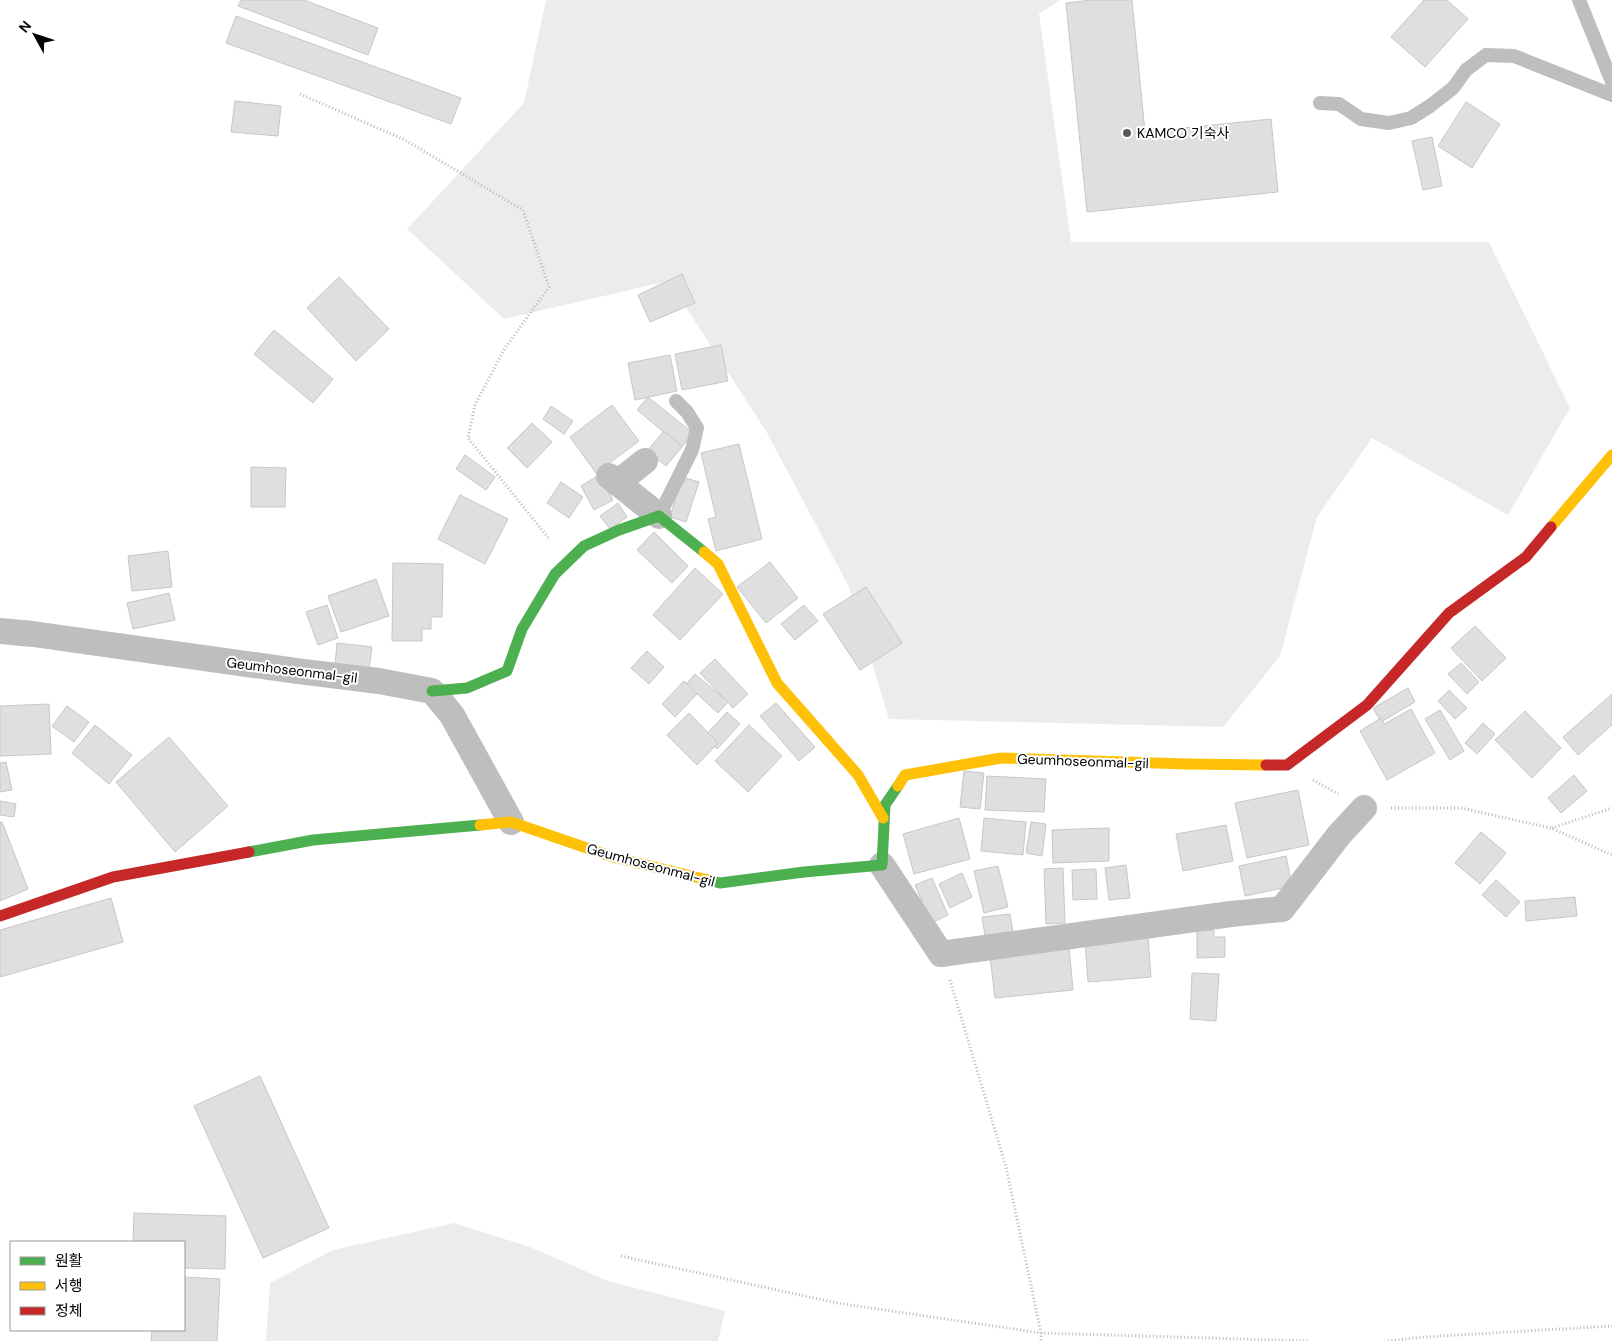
<svg xmlns="http://www.w3.org/2000/svg" width="1612" height="1341" font-family="'DM Sans','Noto Sans KR',sans-serif">
<rect width="100%" height="100%" fill="#fff"/>
<g fill="#ececec">
<path d="M546,0h514l-21,14 32,228h418l81,166 -62,107 -136,-77 -55,79 -37,139 -57,71 -334,-8 -41,-134 -82,-154 -97,-150 -165,38 -97,-90 117,-126z"/>
<path d="M454,1223l76,24 78,34 117,30 -7,30h-452l4,-58 63,-33z"/>
</g>
<g fill="#dfdfdf" stroke="#c7c7c7">
<path d="M241,0h63l74,28 -10,27 -130,-49z"/>
<path d="M1092,0h40l13,132 126,-13 7,73 -191,20 -21,-209z"/>
<path d="M1424,0h23l21,19 -43,48 -34,-30z"/>
<path d="M236,16l225,82 -10,26 -225,-81z"/>
<path d="M235,101l46,5 -3,30 -47,-4z"/>
<path d="M1466,102l34,22 -28,44 -34,-22z"/>
<path d="M1432,137l10,49 -19,4 -11,-49z"/>
<path d="M682,274l13,29 -45,19 -12,-27z"/>
<path d="M339,277l50,52 -33,32 -49,-53z"/>
<path d="M274,330l59,49 -20,24 -59,-49z"/>
<path d="M721,345l7,36 -46,9 -7,-36z"/>
<path d="M670,355l7,36 -42,9 -7,-37z"/>
<path d="M648,397l45,36 -11,14 -45,-37z"/>
<path d="M612,405l27,36 -43,32 -26,-36z"/>
<path d="M551,406l22,15 -9,13 -21,-15z"/>
<path d="M532,423l20,19 -25,26 -20,-20z"/>
<path d="M664,431l18,16 -16,19 -19,-15z"/>
<path d="M739,444l23,95 -46,12 -8,-32 8,-2 -15,-64z"/>
<path d="M465,455l30,22 -9,13 -30,-21z"/>
<path d="M251,467l35,1 -1,39h-34z"/>
<path d="M599,475l14,25 -19,10 -13,-24z"/>
<path d="M682,477l17,5 -13,40 -16,-5z"/>
<path d="M561,482l22,15 -14,21 -22,-15z"/>
<path d="M460,495l48,24 -23,45 -47,-25z"/>
<path d="M618,503l9,14 -17,12 -10,-13z"/>
<path d="M654,532l34,34 -16,17 -35,-33z"/>
<path d="M168,551l4,36 -40,4 -4,-35z"/>
<path d="M770,562l28,36 -32,25 -29,-36z"/>
<path d="M393,563l50,1 -1,53h-11v12h-9v12h-30z"/>
<path d="M695,568l28,26 -43,46 -27,-25z"/>
<path d="M376,579l13,37 -48,16 -13,-36z"/>
<path d="M866,587l36,56 -42,27 -37,-56z"/>
<path d="M169,593l6,27 -42,9 -6,-26z"/>
<path d="M327,605l11,33 -20,7 -12,-33z"/>
<path d="M804,605l14,16 -23,19 -14,-16z"/>
<path d="M1475,626l31,32 -24,23 -31,-33z"/>
<path d="M337,643l35,4 -3,22 -34,-4z"/>
<path d="M647,651l17,16 -15,17 -18,-16z"/>
<path d="M715,659l33,35 -15,14 -33,-35z"/>
<path d="M1461,663l18,19 -12,12 -19,-20z"/>
<path d="M695,674l33,28 -10,11 -32,-29z"/>
<path d="M684,681l13,13 -22,23 -13,-13z"/>
<path d="M1408,688l7,14 -34,20 -8,-14z"/>
<path d="M1449,690l18,18 -12,11 -17,-18z"/>
<path d="M1612,694v31l-34,30 -15,-18z"/>
<path d="M776,703l39,44 -16,14 -39,-45z"/>
<path d="M49,704l2,50 -51,2v-50z"/>
<path d="M67,706l22,16 -15,20 -22,-16z"/>
<path d="M1411,709l24,44 -48,27 -27,-49 21,-13 3,6z"/>
<path d="M1440,710l24,41 -14,9 -25,-41z"/>
<path d="M1525,711l36,37 -29,30 -37,-38z"/>
<path d="M727,712l13,12 -23,25 -13,-12z"/>
<path d="M689,713l29,30 -21,22 -30,-30z"/>
<path d="M1483,723l12,11 -18,20 -12,-11z"/>
<path d="M95,725l37,30 -23,29 -37,-31z"/>
<path d="M749,725l33,31 -34,36 -33,-31z"/>
<path d="M169,737l59,69 -53,46 -59,-70z"/>
<path d="M6,762l6,28 -12,2v-29z"/>
<path d="M964,771l20,2 -4,36 -20,-2z"/>
<path d="M1574,775l13,16 -26,22 -13,-15z"/>
<path d="M987,776l59,3 -2,33 -59,-2z"/>
<path d="M1298,790l11,55 -62,13 -12,-55z"/>
<path d="M0,801l16,3 -2,13 -14,-2z"/>
<path d="M959,818l11,41 -56,15 -11,-40z"/>
<path d="M984,818l42,4 -3,33 -42,-4z"/>
<path d="M0,822h2l26,67 -28,12z"/>
<path d="M1031,822l15,2 -4,32 -16,-3z"/>
<path d="M1226,825l7,36 -50,10 -7,-37z"/>
<path d="M1109,828v33l-56,2 -1,-33z"/>
<path d="M1481,832l25,21 -26,31 -25,-21z"/>
<path d="M1286,856l6,30 -47,10 -6,-30z"/>
<path d="M1126,865l4,33 -21,2 -4,-32z"/>
<path d="M998,866l10,41 -24,6 -10,-42z"/>
<path d="M1063,868l2,55 -19,1 -2,-55z"/>
<path d="M1096,869l1,30 -24,1 -1,-30z"/>
<path d="M962,873l10,24 -22,11 -11,-24z"/>
<path d="M932,878l16,37 -17,8 -16,-38z"/>
<path d="M1496,880l24,22 -14,15 -24,-22z"/>
<path d="M1575,897l2,19 -51,5 -1,-20z"/>
<path d="M111,898l12,44 -123,35v-47z"/>
<path d="M1010,914l3,18 -28,4 -3,-19z"/>
<path d="M1197,930h17v7h11v20l-28,1z"/>
<path d="M1148,936l3,41 -63,5 -3,-40z"/>
<path d="M1069,947l4,43 -78,8 -5,-42z"/>
<path d="M1192,973l27,1 -3,47 -26,-2z"/>
<path d="M260,1076l69,152 -66,30 -69,-152z"/>
<path d="M134,1213l92,3 -1,53 -41,-1v-26h-51z"/>
<path d="M184,1277l36,2 -3,62h-66l1,-11h32z"/>
</g>
<g fill="none" stroke-linecap="round" stroke-linejoin="round">
<g stroke="#b9b9b9" stroke-width="3" stroke-dasharray="1 2.5" stroke-linecap="butt">
<path d="M300,94l105,46 118,70 26,77 -44,61 -30,57 -7,33 82,102"/>
<path d="M1313,780l25,14"/>
<path d="M1391,808h70l90,20 61,27"/>
<path d="M1552,828l60,-20"/>
<path d="M950,980l56,187 35,166v8"/>
<path d="M621,1256l216,47 204,30 268,8"/>
<path d="M1388,1341l36,-4 188,-11"/>
</g>
<g stroke="#bebebe" stroke-width="14">
<path d="M1579,0l33,82"/>
<path d="M1320,103l19,1 22,15 28,4 22,-5 19,-12 23,-18 13,-18 20,-15 28,1 98,39"/>
<path d="M659,516l33,-66 5,-22 -10,-16 -11,-11"/>
</g>
<g stroke="#bebebe" stroke-width="26">
<path d="M609,476l50,40"/>
<path d="M617,483l28,-22"/>
<path d="M0,631l33,3 264,37 82,10 53,10 20,24 59,107"/>
<path d="M882,865l59,89 290,-40 51,-5 57,-74 25,-27"/>
</g>
<g stroke="#4caf50" stroke-width="11">
<path d="M432,691l35,-3 40,-17 15,-42 33,-55 29,-28 35,-16 40,-14 45,36"/>
<path d="M249,852l64,-12 167,-15"/>
<path d="M708,880l12,3 84,-11 78,-7 3,-60 13,-19"/>
</g>
<g stroke="#ffc107" stroke-width="11">
<path d="M1551,527l61,-72"/>
<path d="M704,552l14,12 59,119 81,92 25,43"/>
<path d="M898,786l7,-11 96,-17 186,6 79,1"/>
<path d="M480,825l31,-3 102,35 95,23"/>
</g>
<g stroke="#c62828" stroke-width="11">
<path d="M1266,765h21l80,-60 82,-92 77,-56 25,-30"/>
<path d="M0,916l113,-39 136,-25"/>
</g>
</g>
<circle fill="#595959" stroke="#fff" stroke-width="2" cx="1127" cy="133" r="5"/>
<g text-anchor="middle" dominant-baseline="central" stroke-width="4" stroke-linejoin="round" paint-order="stroke">
<g font-size="14" fill="#000" stroke="#fff" text-anchor="start">
<text x="1137" y="133">KAMCO 기숙사</text>
</g>
<g font-size="14" fill="#000" stroke="#fff">
<text transform="translate(292 670) rotate(7)">Geumhoseonmal-gil</text>
<text transform="translate(1083 761) rotate(2)">Geumhoseonmal-gil</text>
<text transform="translate(651 865) rotate(15)">Geumhoseonmal-gil</text>
</g>
</g>
<rect x="10" y="1241" width="175" height="90" fill="#ffffff" stroke="#999999"/>
<rect x="20" y="1257" width="25" height="8" fill="#4caf50" stroke="#999999"/>
<text x="55" y="1266" font-size="15" fill="#000000">원활</text>
<rect x="20" y="1282" width="25" height="8" fill="#ffc107" stroke="#999999"/>
<text x="55" y="1291" font-size="15" fill="#000000">서행</text>
<rect x="20" y="1307" width="25" height="8" fill="#c62828" stroke="#999999"/>
<text x="55" y="1316" font-size="15" fill="#000000">정체</text>
<g transform="translate(35 35) rotate(310)" stroke="#ffffff" stroke-width="4" paint-order="stroke">
<path d="M0-4L9 19L0 12L-9 19Z" fill="#000000"/>
<text y="-8" font-size="14" font-weight="bold" text-anchor="middle" fill="#000000">N</text>
</g>
</svg>
